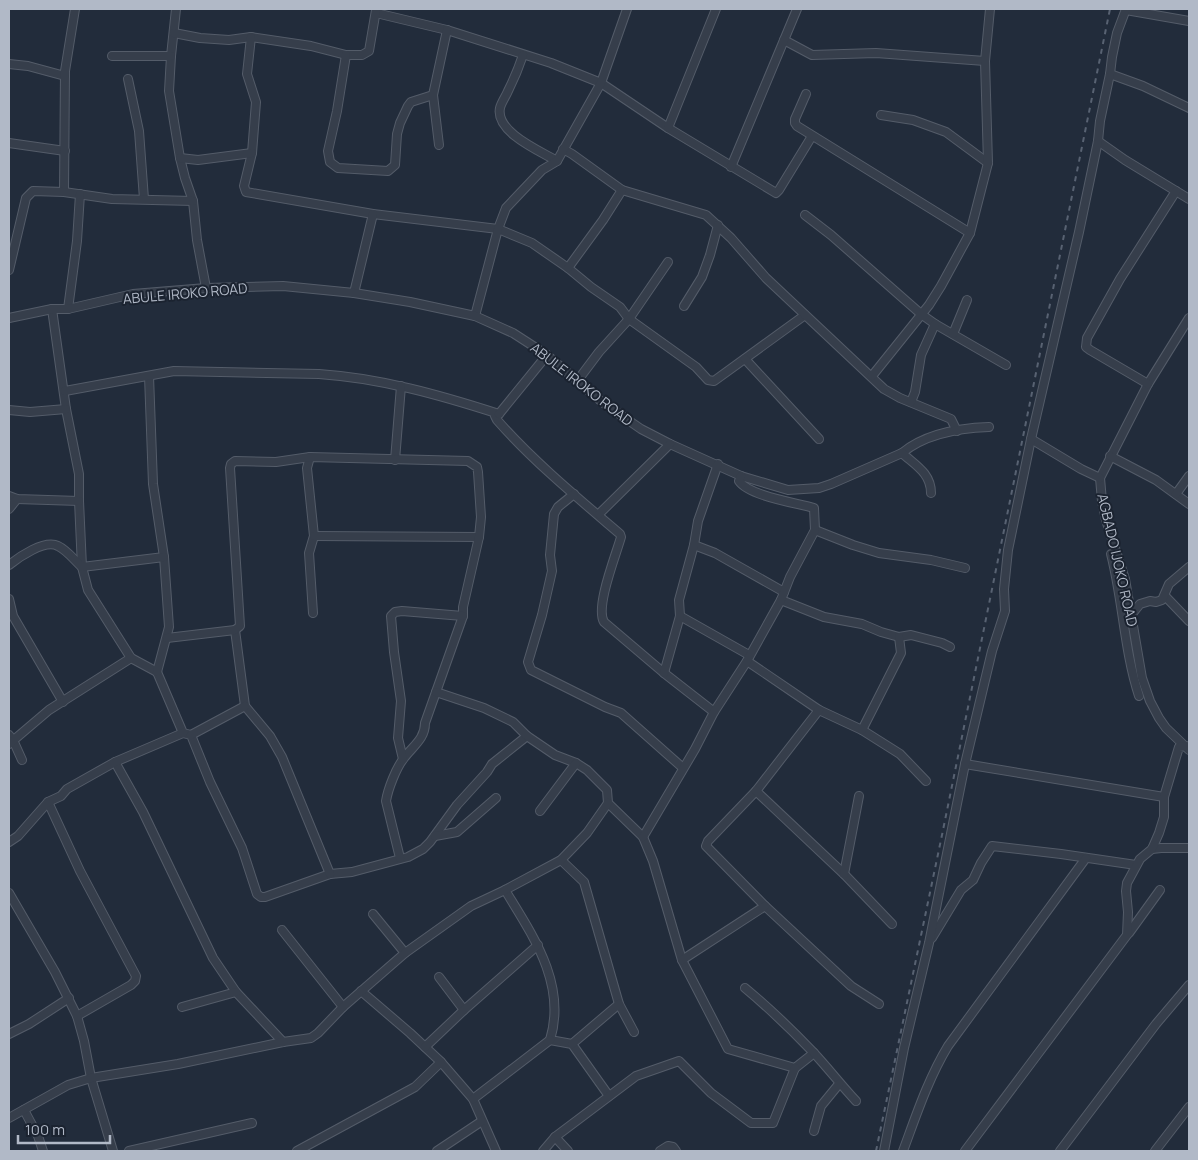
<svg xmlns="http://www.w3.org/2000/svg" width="1198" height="1160" font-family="Manrope,sans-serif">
<rect width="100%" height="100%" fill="#222c3b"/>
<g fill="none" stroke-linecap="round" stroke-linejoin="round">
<defs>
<g id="minor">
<path d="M176,9l-5,47 -2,35 11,67 5,20 8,23 4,39 9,48"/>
<path d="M1126,10l63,11"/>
<path d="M376,13l71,17 104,33 50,20 67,45 108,65 3,-3 33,-54"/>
<path d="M174,33l26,5 29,2 22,-3 60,9 35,9h16l7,-4 7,-41"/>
<path d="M251,37l-4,37 9,28 -4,51 -8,33 2,6 127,22 125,15 34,14 36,25 23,19 29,20 9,12 67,48 12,13 6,1 91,-66"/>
<path d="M784,40l28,15 64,-2 109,8"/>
<path d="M346,55l-9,56 -9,40 2,11 8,6 50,3 7,-6 2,-31 3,-11 8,-17 3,-4 22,-7"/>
<path d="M523,55c-4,12 -9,24 -15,36 -2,5 -7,12 -8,17 -5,24 40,43 57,53"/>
<path d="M112,56h59"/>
<path d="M9,64l19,2 37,10"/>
<path d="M1110,74l33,12 46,22"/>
<path d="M128,79l11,52 5,68"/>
<path d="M806,94l-11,25v4l2,3 173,107"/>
<path d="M881,115l32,5 33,12 42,31"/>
<path d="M668,128l48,-119"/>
<path d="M1098,141l27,19 64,39"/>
<path d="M9,143l56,8"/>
<path d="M439,145l-6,-50 14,-65"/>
<path d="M563,149l9,5 50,36 84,25 25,23 35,40 118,111 16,9 51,21 6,12"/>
<path d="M180,158l18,2 54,-7"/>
<path d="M731,167l66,-158"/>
<path d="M64,192l1,-121 10,-62"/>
<path d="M805,215l26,20 90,79 14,10 71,41"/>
<path d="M568,268l35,-48 19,-30"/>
<path d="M9,270l17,-72 7,-7 31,1 48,7 81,2"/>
<path d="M354,293l19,-79"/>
<path d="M684,306l18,-29 8,-22 8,-30"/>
<path d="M52,309l14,100 13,65v27l3,66 6,23 43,68 26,14 26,61 8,2 19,47 32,66 15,46 4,3h4l65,-23 22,-2 56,-15 15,-8 7,-7 27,-37 30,-33 5,-8 35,-28"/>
<path d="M68,309l9,-68 3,-47"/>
<path d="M475,316l23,-87 8,-21 36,-38 15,-9 44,-78 26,-74"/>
<path d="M9,318l43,-9h16l65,-15 73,-6 77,-2 71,7 56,9 65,14 38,17 34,22 55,47 39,27 29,15 71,32 47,14 31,-2 12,-4 71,-31c23,-19 58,-25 87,-26"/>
<path d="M1189,318l-41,66 -48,94 2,23 4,19 19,59 17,99 8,23 9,17 7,10 23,22"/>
<path d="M953,334l14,-34"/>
<path d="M745,359l74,80"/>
<path d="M149,376l4,108 11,73 5,70 -12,45"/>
<path d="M872,376l57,-71 12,-19 29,-53 18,-70 -3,-102 5,-52"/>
<path d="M578,380l21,-28 30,-33 39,-57"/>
<path d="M1148,384l-58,-34 -4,-3 1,-9 33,-59 56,-88"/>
<path d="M65,391l109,-20 145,3c61,4 121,21 180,40l-4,2 2,4c36,41 82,79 123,114l1,3c-5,18 -26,70 -17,85l60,51 50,39"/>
<path d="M911,402l4,-10 6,-37 14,-31"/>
<path d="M9,410l21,2 36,-3"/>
<path d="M499,414l48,-59"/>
<path d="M1031,439l50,30 19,9"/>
<path d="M902,453c13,12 29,20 29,40"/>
<path d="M1110,456l46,24 33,24"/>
<path d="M310,457l-3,11 7,68 -5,17 4,60"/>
<path d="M395,460l6,-74"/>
<path d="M574,494l-16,13 -4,7 -4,41 2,16 -10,44 -14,47 3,8 74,37 16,6 62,55"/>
<path d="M1176,494l13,-18"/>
<path d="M9,496l8,3 62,2"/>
<path d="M9,509l8,-10"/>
<path d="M599,514l71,-70"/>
<path d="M815,530l38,15 26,8 52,7 34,8"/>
<path d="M314,536l165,1"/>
<path d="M694,545l21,8 69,39"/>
<path d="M1111,554c12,46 13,96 28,142"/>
<path d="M9,565c10,-8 36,-26 49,-19 9,4 17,15 24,21l82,-10"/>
<path d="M1165,596l24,25"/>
<path d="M9,599l4,17 50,86"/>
<path d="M781,600l43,17 38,7 19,8 18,5 12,-2 31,8 8,4"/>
<path d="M1132,614l8,-10 10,-3 6,1 6,-2 7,-16 20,-17"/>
<path d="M680,616l69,39"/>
<path d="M235,630l10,76 25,30 12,21 48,117"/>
<path d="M167,638l68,-8 5,-4 -10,-158 1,-4 4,-3 41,1 34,-5 158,4 9,6 1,5 3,45 -2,20 -16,70v9l-38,107c0,16 -12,23 -21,35 -8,10 -16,31 -18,43l14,57"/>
<path d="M747,661l72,49 43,20 38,24 26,27"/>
<path d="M664,673l16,-57 -1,-16 15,-55 4,-24 20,-57"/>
<path d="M436,692l48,16 29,14 14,14 28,19 21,8 11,7 20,20 1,13 35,34 10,24 29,99 46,89 67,19 19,-15"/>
<path d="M819,710l-63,81 -48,50 -2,5 59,60 86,80 28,18"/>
<path d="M862,730l39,-77 -2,-16"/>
<path d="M9,735l4,5 9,20"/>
<path d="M191,735l54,-29"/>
<path d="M9,744l40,-34 82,-52"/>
<path d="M403,759l-5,-21 3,-37 -7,-49 -3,-36 4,-4 7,-1 61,5"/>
<path d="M115,762l28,50 70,146 23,34 47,50"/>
<path d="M965,764l199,33"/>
<path d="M756,791l88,83 48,50"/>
<path d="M48,802l32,69 56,105 -1,5 -4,4 -54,31"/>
<path d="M540,811l36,-48"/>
<path d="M435,836l22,-4 39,-34"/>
<path d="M643,837l52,-88 19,-37 33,-51 34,-61 9,-23 25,-47 -1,-22c-17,-5 -65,-12 -75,-27l2,-5"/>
<path d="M9,842l9,-6 30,-34 13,-6 6,-7 48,-27 68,-29"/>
<path d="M1152,849l9,-1h28"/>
<path d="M561,860l23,22 35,122 15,28"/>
<path d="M844,874l15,-78"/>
<path d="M505,890c28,46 62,94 45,150l22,4 37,52"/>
<path d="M9,893l46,79 22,44 7,25 7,37 22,73"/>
<path d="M373,914l32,39"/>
<path d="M282,930l61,77"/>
<path d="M1129,933l31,-43"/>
<path d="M932,938l29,-48 12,-10 8,-17 11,-17 69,8 75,11"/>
<path d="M682,960l83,-54"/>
<path d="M439,977l25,33"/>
<path d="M745,988c24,20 46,41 68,64 15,16 28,33 43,49"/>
<path d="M361,991l49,42 31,29 32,37 23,52"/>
<path d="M182,1007l54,-15"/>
<path d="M9,1034l20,-10 40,-26"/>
<path d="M572,1044l47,-40"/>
<path d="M425,1047l39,-37 74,-65"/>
<path d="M473,1099l77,-59"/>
<path d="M24,1110l14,26 5,15"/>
<path d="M9,1118l59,-33 23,-7 87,-14 105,-22 28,-4 7,-5 25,-26 62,-54 66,-47 34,-16 56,-30 26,-27 21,-30"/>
<path d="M814,1131l7,-25 18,-22"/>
<path d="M555,1137l13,14"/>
<path d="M129,1151l123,-28"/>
<path d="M297,1151l118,-64 26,-25"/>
<path d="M437,1151l45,-30"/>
<path d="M543,1151l12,-14 81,-61 43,-15 32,32 40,30h22l22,-55"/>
<path d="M660,1151l8,-5 5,1 3,4"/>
<path d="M884,1151l20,-103 25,-105 36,-179 27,-113 13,-40 -1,-22 4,-39 23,-111 48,-207 19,-91 2,-20 10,-47 2,-17 5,-24 9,-24"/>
<path d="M903,1151c13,-35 25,-72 45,-105l138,-188"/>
<path d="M965,1151l162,-216 1,-23 -2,-21 1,-8 13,-24 12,-10 7,-16 5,-16v-20l15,-50 7,-1"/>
<path d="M1060,1151l96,-127 33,-39"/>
<path d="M1155,1151l34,-44"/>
</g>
</defs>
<use href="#minor" stroke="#545c69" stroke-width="10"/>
<use href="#minor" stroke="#363e4b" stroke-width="8"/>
<path stroke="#586272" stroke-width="2" stroke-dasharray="5 5" stroke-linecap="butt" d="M876,1151l66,-316 168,-826"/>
</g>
<g text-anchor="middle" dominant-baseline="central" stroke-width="4" stroke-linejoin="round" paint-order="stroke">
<g font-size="14" fill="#b1b9c7" stroke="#1b2330">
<text transform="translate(185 293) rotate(-5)">ABULE IROKO ROAD</text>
<text transform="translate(582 384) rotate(38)">ABULE IROKO ROAD</text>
<text transform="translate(1118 560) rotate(77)">AGBADO IJOKO ROAD</text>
</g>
</g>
<rect width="1198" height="1160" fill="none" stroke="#b1b9c7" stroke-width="20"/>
<path d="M18 1135v8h92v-8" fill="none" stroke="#b1b9c7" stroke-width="2.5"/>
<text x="25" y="1135" font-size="15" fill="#b1b9c7" stroke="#1b2330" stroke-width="4" paint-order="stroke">100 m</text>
</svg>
